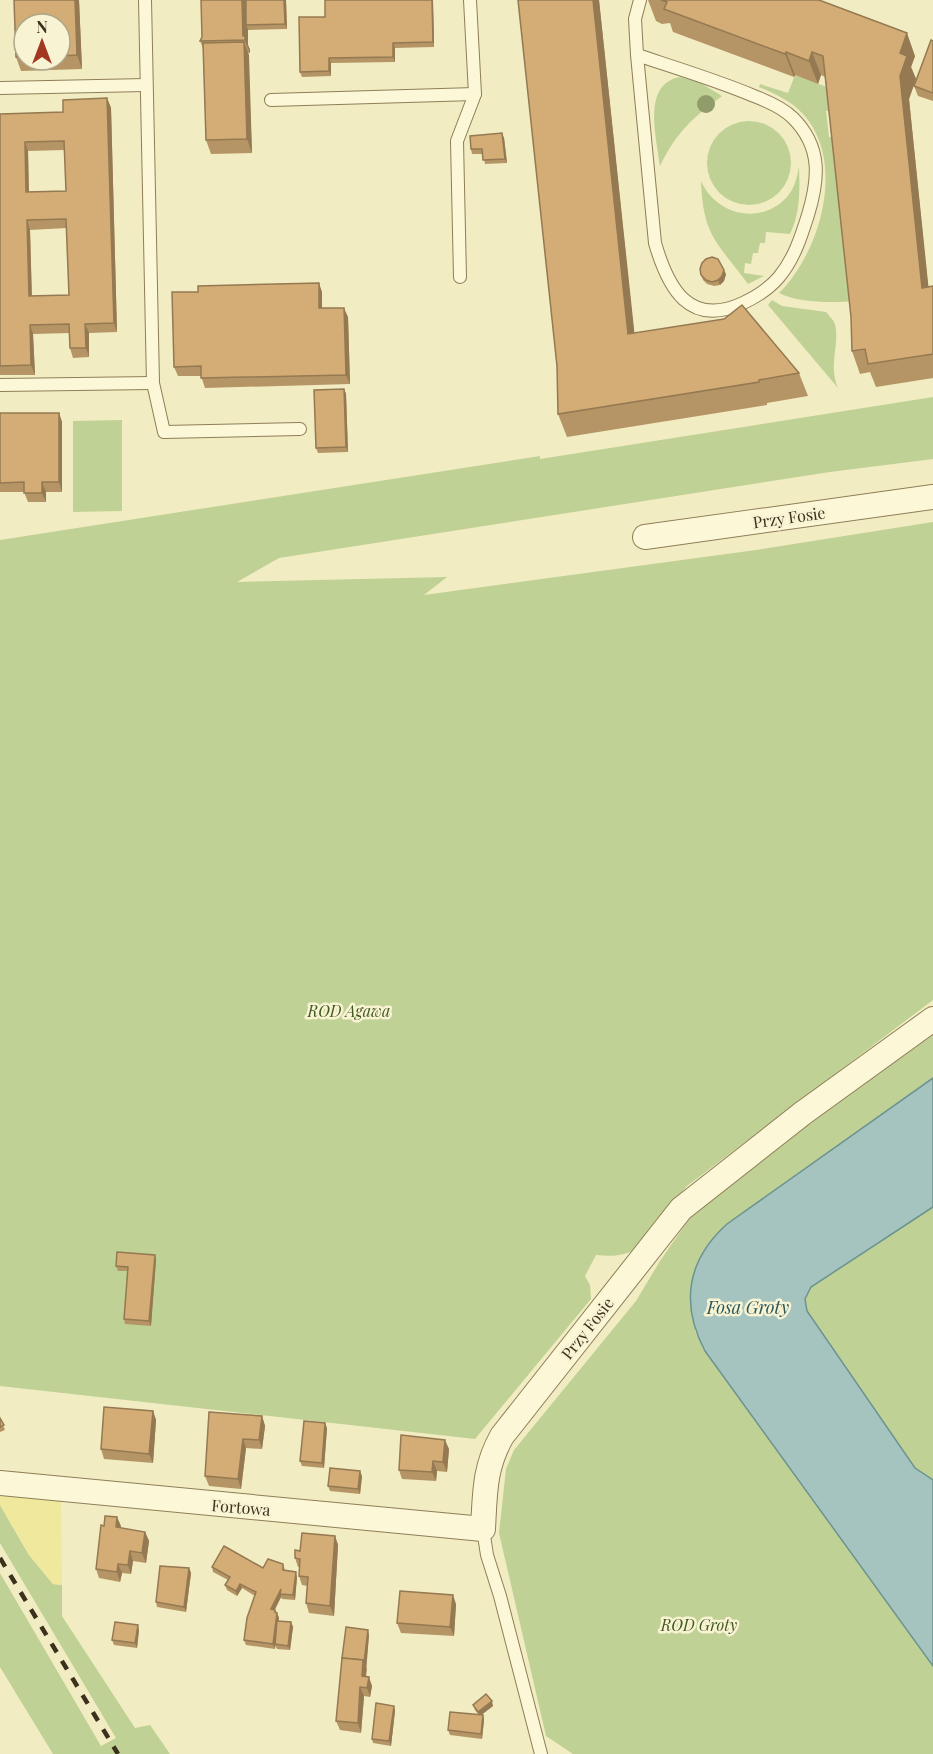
<svg xmlns="http://www.w3.org/2000/svg" width="933" height="1754" font-family="'Playfair Display',serif">
<rect width="100%" height="100%" fill="#f2ecc2"/>
<g fill="#c0d195">
<path d="M795,75l37,14 2,21 -8,1 3,26 8,-1 18,165c-21,2 -58,2 -76,-8 42,-41 68,-133 23,-180 -11,-12 -28,-20 -43,-26l1,-3 28,9z"/>
<path d="M680,77l19,5 23,14c-29,21 -46,37 -62,70 -3,-28 -19,-82 20,-89z"/>
<circle cx="749" cy="163" r="42"/>
<path d="M799,167c1,23 1,47 -9,67l-24,-2 -1,11h-5l-2,10h-5l-2,11 -6,-1 -1,10 20,3 -16,8c-30,-41 -45,-47 -47,-103 15,34 59,45 86,16 7,-8 10,-19 12,-30z"/>
<path d="M772,300l10,6 44,6c3,4 7,7 9,12 5,22 -7,39 3,64l-70,-83z"/>
<path d="M933,397v62l-103,13 -551,86 -42,24 210,-5 -23,18 332,-45 177,-28v478l-246,186 -53,64c-13,7 -25,6 -38,5l-11,21 5,9 1,14 -116,140 -475,-53v-846l540,-84v3z"/>
<path d="M122,420v91l-49,1v-91z"/>
<path d="M933,1035v43l-206,146 -32,107 10,20 228,315v88h-360l-27,-18 -47,-203 7,-64 8,-19 122,-149 24,-40 42,-61z"/>
<path d="M933,1207v273l-18,-12 -108,-157 -2,-12 6,-12z"/>
<path d="M0,1505l29,50 24,29 9,1v31l73,112 15,-3 20,29h-117l-53,-87v-94l101,173 15,-8 -116,-195z"/>
</g>
<path fill="#f0e89d" d="M0,1493l61,5 1,87 -9,-1 -24,-29 -29,-50z"/>
<path fill="#a5c4c0" stroke="#6b9390" stroke-width="1.5" d="M933,1078v129l-122,80 -6,12 2,12 108,157 18,12v186l-228,-315c-25,-47 -18,-91 22,-127z"/>
<g fill="none" stroke-linecap="round" stroke-linejoin="round">
<defs>
<g id="lane">
<path d="M145,0l8,383 11,49 136,-3"/>
<path d="M637,55c39,13 79,25 117,41 13,5 29,12 39,22 29,29 26,61 15,97 -7,22 -14,44 -29,62 -10,12 -21,19 -36,26 -54,25 -75,-15 -88,-60l-18,-188 -2,-36 5,-19"/>
<path d="M0,88l146,-3"/>
<path d="M271,100l204,-6"/>
<path d="M460,277l-3,-136 18,-47 -5,-94"/>
<path d="M0,385l153,-2"/>
<path d="M483,1529l4,26 13,41 41,158"/>
</g>
<g id="street">
<path d="M645,537l288,-40"/>
<path d="M0,1483l483,46c2,-36 1,-61 19,-93l179,-227 122,-96 130,-94"/>
</g>
</defs>
<use href="#lane" stroke="#8e7e58" stroke-width="14"/>
<use href="#street" stroke="#8e7e58" stroke-width="26"/>
<use href="#lane" stroke="#fbf7d7" stroke-width="12"/>
<use href="#street" stroke="#fbf7d7" stroke-width="24"/>
<path stroke="#3c311d" stroke-width="4.5" stroke-dasharray="10 10" stroke-linecap="butt" d="M0,1558l118,196"/>
</g>
<circle fill="#919c6a" cx="706" cy="104" r="9"/>
<g fill="#b59565" fill-rule="evenodd">
<path d="M14,0h65l3,69 -61,2 -5,-14zM24,24h36v36h-36z"/>
<path d="M286,0l1,29 -39,1v-1v16l2,5v3h-2l4,100 -41,1 -5,-14 -3,-92 -3,-7z"/>
<path d="M325,0h108l1,47 -39,1v14l-64,1v13l-29,1 -2,-5 25,-55z"/>
<path d="M518,0h81l35,333 165,40 9,23 -41,7v2l-200,32 -9,-23 -1,-48z"/>
<path d="M648,0h171l96,56 -4,11 5,12 -7,20 19,188 5,-1v92l-57,9 -6,-15 -10,2 -8,-23 -1,-34 -26,-240 -4,-2 -3,9 -23,-9 -1,2 -121,-45 -3,-9 -8,1 -6,-3z"/>
<path d="M933,41v60l-15,-5 -4,-10z"/>
<path d="M107,98l4,10 6,224 -28,1v24l-16,1 -3,-10v-15l-37,1 2,41h-35v-261l63,-2zM65,150l1,41 -37,1 -1,-41zM67,228l2,67 -37,1 -2,-66z"/>
<path d="M504,138l3,25 -22,1 -2,-10h-11l-1,-5z"/>
<path d="M726,274l-2,7 -4,4 -6,1 -7,-2 -4,-4 -2,-5z"/>
<path d="M322,292v16l26,9 2,67 -145,4 -4,-12h-23l-4,-9z"/>
<path d="M344,389l2,5 2,58 -30,1 -2,-5z"/>
<path d="M0,413h59l3,9v70h-16v10h-18l-4,-10h-24z"/>
<path d="M155,1255l1,5 -5,66 -26,-2 -1,-5 4,-48h-10l-2,-5z"/>
<path d="M153,1411l3,9 -3,43 -49,-4 -3,-10z"/>
<path d="M262,1416l3,10 -3,23 -16,-1 -5,41 -32,-3 -4,-10z"/>
<path d="M0,1418l5,12 -5,2z"/>
<path d="M327,1428l-3,40 -22,-2 -2,-5z"/>
<path d="M449,1449l-2,23 -10,-1 -1,10 -34,-2 -3,-9z"/>
<path d="M362,1476l-2,18 -30,-3 -2,-5z"/>
<path d="M121,1526l-1,2 25,4 4,9 -3,22 -13,-2 -2,13 -9,-1 -2,9 -21,-4 -3,-9z"/>
<path d="M335,1536l3,9 -4,71 -25,-3 -3,-10 2,-17 -6,-1 -3,-9 1,-9h-2l-3,-9 5,-7z"/>
<path d="M283,1564l2,6 12,7 -2,23 -13,-1 -1,-2 -6,13 2,3 2,5 -1,3 13,1 2,5 -3,23 -13,-1 -2,-4v4l-29,-4 -2,-5 11,-44 -13,-8 -5,8 -10,-6 -2,-5 3,-5 -15,-8 -1,-5 51,1z"/>
<path d="M189,1568l2,5 -5,39 -29,-5 -1,-5z"/>
<path d="M456,1604l-2,32 -53,-3 -4,-10z"/>
<path d="M139,1630l-2,18 -23,-3 -2,-5z"/>
<path d="M369,1635l-3,31 1,3 -1,8 6,9 -2,11 -6,-1 -3,37 -21,-3 -4,-9z"/>
<path d="M473,1705l20,1 -12,9h2l1,5 -2,19 -32,-4 -2,-5 31,-15 -4,-5z"/>
<path d="M394,1706l1,5 -4,35 -18,-3 -1,-4z"/>
</g>
<g fill="#947952">
<path d="M75,0h4l3,69 -5,-14z"/>
<path d="M242,0h5l-1,25 2,4v16l2,5v3l-7,-17z"/>
<path d="M284,0h2l1,29 -2,-5z"/>
<path d="M432,0h1l1,47 -1,-5z"/>
<path d="M593,0h6l38,357 -9,-23z"/>
<path d="M907,33l8,23 -4,11 5,12 -7,20 22,212 -9,-23 -22,-212v-23z"/>
<path d="M244,42l5,13 3,98 -5,-14z"/>
<path d="M393,43l2,5v14l-2,-5z"/>
<path d="M786,52l9,23 -1,2 -9,-23z"/>
<path d="M812,52l9,23 -3,9 -9,-23z"/>
<path d="M329,58l2,5v13l-2,-5z"/>
<path d="M107,98l4,10 6,224 -3,-9z"/>
<path d="M502,133l2,5 3,25 -2,-4z"/>
<path d="M25,142l3,9 1,50 -3,-9z"/>
<path d="M27,220l3,10 2,76 -3,-10z"/>
<path d="M724,270l2,4 -2,7 -4,4 -2,-5z"/>
<path d="M319,283l3,9v25l-3,-9z"/>
<path d="M344,308l4,9 2,67 -4,-9z"/>
<path d="M85,324l4,9v24l-3,-9z"/>
<path d="M30,325l3,9 2,41 -4,-10z"/>
<path d="M344,389l2,5 2,58 -2,-5z"/>
<path d="M59,413l3,9v70l-3,-10z"/>
<path d="M42,482l4,10v10l-4,-9z"/>
<path d="M155,1255l1,5 -5,66 -2,-5z"/>
<path d="M153,1411l3,9 -3,43 -4,-9z"/>
<path d="M262,1416l3,10 -3,23 -3,-9z"/>
<path d="M325,1423l2,5 -3,40 -2,-5z"/>
<path d="M243,1439l3,9 -5,41 -3,-10z"/>
<path d="M445,1440l4,9 -2,23 -4,-10z"/>
<path d="M433,1461l4,10 -1,10 -4,-9z"/>
<path d="M360,1471l2,5 -2,18 -2,-5z"/>
<path d="M117,1517l4,9 -2,11 -3,-10z"/>
<path d="M145,1532l4,9 -3,22 -4,-10z"/>
<path d="M335,1536l3,9 -4,71 -4,-10z"/>
<path d="M130,1551l3,10 -2,13 -3,-9z"/>
<path d="M118,1564l4,9 -2,9 -3,-10z"/>
<path d="M189,1568l2,5 -5,39 -2,-5z"/>
<path d="M296,1572l1,5 -2,23 -2,-5z"/>
<path d="M240,1584l2,4 -5,8 -1,-5z"/>
<path d="M281,1589v8l-9,17 -1,-5z"/>
<path d="M453,1595l3,9 -2,32 -4,-9z"/>
<path d="M277,1613l2,5 -4,31 -2,-5z"/>
<path d="M291,1622l2,5 -3,23 -2,-4z"/>
<path d="M138,1625l1,5 -2,18 -2,-5z"/>
<path d="M368,1630l1,5 -4,50 -3,-9z"/>
<path d="M369,1677l3,9 -2,11 -3,-9z"/>
<path d="M360,1687l4,9 -3,37 -3,-10z"/>
<path d="M492,1701l1,5 -13,10 -2,-4z"/>
<path d="M394,1706l1,5 -4,35 -2,-5z"/>
<path d="M483,1715l1,5 -2,19 -1,-5z"/>
</g>
<g fill="#d3ad75" stroke="#947952" stroke-width="1.5" fill-rule="evenodd">
<path d="M14,0h61l2,55 -17,1v-32h-36v33h-8z"/>
<path d="M201,0h41l1,36h2v4l-45,1 2,-4z"/>
<path d="M246,0h38l1,24 -39,1z"/>
<path d="M325,0h107l1,42 -40,1v14l-64,1v13l-29,1 -1,-55h26z"/>
<path d="M518,0h75l35,334 96,-15 18,-14 57,68 -40,7v2l-201,32 -1,-48z"/>
<path d="M661,0h158l88,33 -7,20 7,3 -7,20 22,212 11,-2v68l-65,10 -3,-15 -13,2 -1,-34 -28,-261 -11,-4 -3,9 -23,-9 -1,2 -121,-45 3,-7z"/>
<path d="M931,40l2,1v52l-19,-7z"/>
<path d="M244,42l3,97 -41,1 -3,-97z"/>
<path d="M107,98l7,225 -29,1 1,24h-16l-1,-24 -39,1 1,40 -31,1v-252l63,-2v-12zM64,141l2,50 -40,1 -1,-50zM66,219l3,76 -40,1 -2,-76z"/>
<path d="M502,133l3,26 -22,1 -1,-11h-11l-1,-13z"/>
<path d="M712,257l6,2 6,11 -2,6 -4,4 -6,2 -6,-2 -5,-5 -1,-6 2,-6 4,-4z"/>
<path d="M319,283v25h25l2,67 -145,3v-12l-27,1 -2,-75h26v-6z"/>
<path d="M344,389l2,58 -30,1 -2,-58z"/>
<path d="M0,413h59v69h-17v11h-18v-11l-24,1z"/>
<path d="M117,1252l38,3 -6,66 -25,-2 4,-52 -12,-1z"/>
<path d="M104,1407l49,4 -4,43 -48,-5z"/>
<path d="M209,1412l53,4 -3,24 -16,-1 -5,40 -33,-3z"/>
<path d="M0,1418l4,7 -4,2z"/>
<path d="M304,1421l21,2 -3,40 -22,-2z"/>
<path d="M401,1435l44,5 -2,22 -10,-1 -1,11 -33,-2z"/>
<path d="M330,1468l30,3 -2,18 -30,-3z"/>
<path d="M105,1516l12,1 -1,10 29,5 -3,21 -12,-2 -2,14 -10,-1 -1,8 -21,-3 5,-44 3,1z"/>
<path d="M302,1533l33,3 -5,70 -24,-3 2,-26 -9,-1 1,-17 -5,-1v-8l5,1z"/>
<path d="M224,1546l39,22 5,-9 15,5v6l13,2 -3,23 -13,-1 1,-5 -10,20 4,1v2l2,1 -4,31 -29,-4 3,-22 9,-26 -16,-8 -4,7 -11,-6 5,-8 -18,-10z"/>
<path d="M160,1566l29,2 -5,39 -28,-5z"/>
<path d="M400,1591l53,4 -3,32 -53,-4z"/>
<path d="M277,1621l14,1 -3,24 -13,-2z"/>
<path d="M115,1622l23,3 -3,18 -23,-3z"/>
<path d="M346,1627l22,3 -4,32 -1,-2 -21,-2z"/>
<path d="M342,1658l21,2 -1,16 7,1 -2,11 -7,-1 -2,36 -22,-2z"/>
<path d="M486,1694l6,7 -14,11 -5,-7z"/>
<path d="M376,1703l18,3 -5,35 -17,-2z"/>
<path d="M450,1712l33,3 -2,19 -33,-4z"/>
</g>
<g text-anchor="middle" dominant-baseline="central" stroke-width="5" stroke-linejoin="round" paint-order="stroke">
<g font-size="16" fill="#3c311d" stroke="#f8f4d3">
<text transform="translate(789 517) rotate(-8)">Przy Fosie</text>
<text transform="translate(587 1328) rotate(-52)">Przy Fosie</text>
<text transform="translate(241 1507) rotate(5)">Fortowa</text>
</g>
<g font-size="16" font-style="italic" fill="#425a22" stroke="#f8f4d3">
<text x="349" y="1010">ROD Agawa</text>
<text x="699" y="1624">ROD Groty</text>
</g>
<g font-size="18" font-style="italic" fill="#2b585d" stroke="#f8f4d3">
<text x="748" y="1307">Fosa Groty</text>
</g>
</g>
<g transform="translate(42 42)"><circle r="28" fill="#f8f4d3" stroke="#ada68a" stroke-width="1.5"/>
<path d="M0-4.5L10 22L0 15L-10 22Z" fill="#a23822"/>
<text y="-9" font-size="16" font-weight="bold" text-anchor="middle" fill="#3c311d">N</text>
</g>
</svg>
